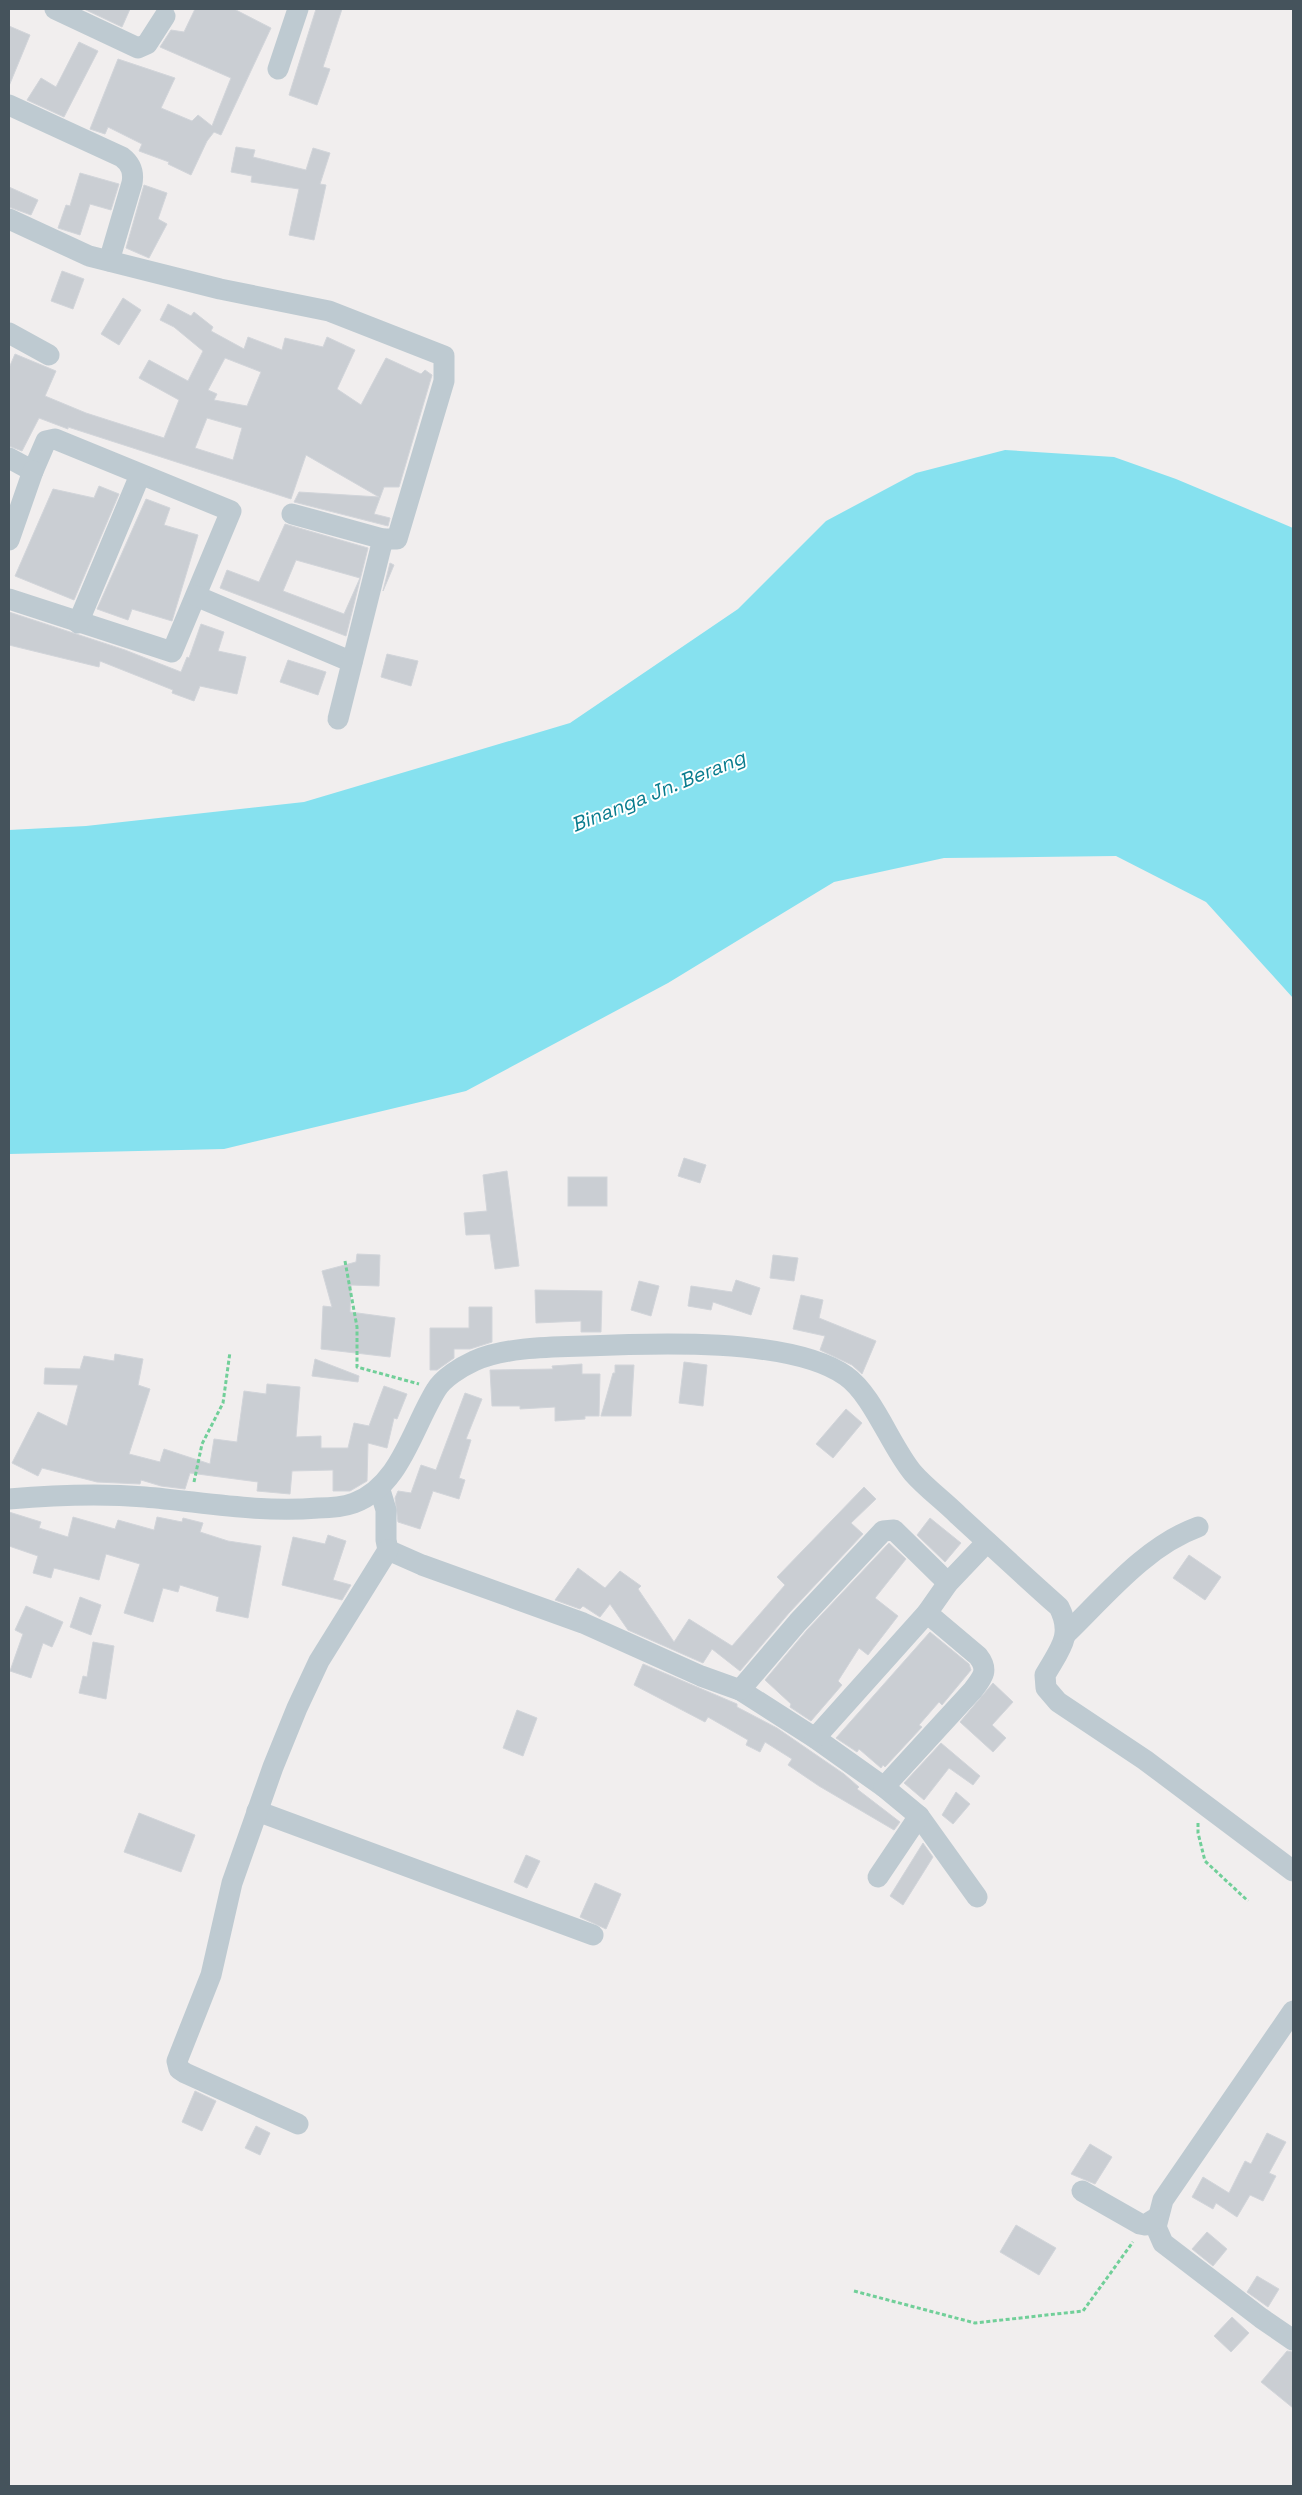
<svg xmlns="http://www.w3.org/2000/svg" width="1302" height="2495" font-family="'Space Grotesk',sans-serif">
<rect width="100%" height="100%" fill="#f1eeee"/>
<path fill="#86e1ef" d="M1005,450l109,7 62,22 117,49v470l-87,-96 -90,-46 -172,2 -110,24 -166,101 -202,108 -242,58 -215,5v-324l77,-4 218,-24 266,-79 168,-114 88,-88 90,-48z"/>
<g fill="#caced3" stroke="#d2d5da" fill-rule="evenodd">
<path d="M84,9h46l-8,18z"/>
<path d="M195,9h39l37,19 -50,107 -7,-3 -7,9 -16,34 -23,-11 1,-2 -30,-11 3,-7 -34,-17 -3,7 -15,-5 28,-70 57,19 -14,30 31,13 6,-6 14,11 19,-48 -71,-31 11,-17 13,2z"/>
<path d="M316,9h26l-19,58 7,2 -13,36 -28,-10z"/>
<path d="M9,26l21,9 -21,51z"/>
<path d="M79,42l19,9 -34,66 -37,-17 14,-22 15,9z"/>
<path d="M236,147l19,3 -2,7 53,13 7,-22 17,5 -10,31 6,1 -12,55 -25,-5 10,-46 -48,-7 1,-6 -21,-4z"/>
<path d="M80,173l39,11 -8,26 -21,-6 -10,31 -22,-7 8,-23 4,1z"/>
<path d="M144,185l23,8 -9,26 9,5 -18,34 -23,-10z"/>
<path d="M9,187l29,13 -7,15 -22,-8z"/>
<path d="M62,271l22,8 -11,30 -22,-8z"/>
<path d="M123,298l18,12 -22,35 -18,-11z"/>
<path d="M168,304l23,12 3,-4 19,15 -2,4 33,18 4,-12 34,13 3,-12 38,9 4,-10 28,13 -18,39 24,16 25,-47 35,16 4,-4 7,5 -33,112h-15l-10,27 16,4 -2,8 -94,-24 5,-10 80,5 -73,-42 -15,44 -223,-72v2l-29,-11 -17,33 -13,-5v-78l6,-14 41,17 -11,25 41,17 78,25 15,-38 -40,-22 10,-18 39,21 15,-30 -29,-24 -14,-7zM225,358l36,14 -14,34 -33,-6 3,-6 -9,-4zM207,418l35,10 -9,32 -38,-12z"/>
<path d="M99,486l20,8 -45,106 -59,-24 38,-87 41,9z"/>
<path d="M146,499l24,9 -6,17 34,10 -26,86 -40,-12 -4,11 -31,-11z"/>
<path d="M285,524l83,24 -22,88 -126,-48 7,-18 32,12zM296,560l64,18 -16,36 -61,-23z"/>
<path d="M390,563l4,2 -11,26z"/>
<path d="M9,612l116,38 56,22 6,-15 2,1 12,-34 23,8 -6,19 28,6 -9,37 -37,-8 -6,15 -22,-8 1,-3 -73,-29 -1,6 -90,-22z"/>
<path d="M387,654l31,7 -7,25 -30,-9z"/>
<path d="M288,660l38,12 -8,23 -38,-13z"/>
<path d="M684,1158l22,7 -6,18 -22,-7z"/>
<path d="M507,1171l12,95 -24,3 -5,-35 -24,1 -2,-22 23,-2 -4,-36z"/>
<rect x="568" y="1177" width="39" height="29"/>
<path d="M357,1254l23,1 -1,31 -28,-1 -1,27 45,6 -5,39 -69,-8 2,-43 9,1 -10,-36 34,-9z"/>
<path d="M773,1255l25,3 -4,23 -24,-3z"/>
<path d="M736,1280l24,8 -9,27 -38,-13 -2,8 -23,-4 3,-20 41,6z"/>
<path d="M639,1281l20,5 -8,30 -20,-6z"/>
<path d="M535,1290l67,1 -1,41h-20v-11l-45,2z"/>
<path d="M801,1295l22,5 -4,18 57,23 -14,33 -10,-9 -32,-15 5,-14 -32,-7z"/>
<path d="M469,1307h23v35l-22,7h-16v9l-17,12h-7v-42h39z"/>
<path d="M115,1354l28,5 -5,26 12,4 -21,65 31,8 4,-13 46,15 4,-25 23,3 7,-51 22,3 1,-10 33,3 -4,50 25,-1v12h27l6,-25 15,3 15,-40 23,8 -10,25 -3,-1 -7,30 -19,-5 -1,38 -17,10h-17v-21l-41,1 -2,23 -33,-3 1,-9 -68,-9 -5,16 -24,-3 -20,-6 -1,4 -43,-2 -55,-14 -4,8 -26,-13 26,-51 29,14 11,-41 -34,-1 1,-16 35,1 4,-13 30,5z"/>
<path d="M315,1359l44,17 -1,6 -46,-6z"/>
<path d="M684,1362l23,3 -4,41 -24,-3z"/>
<path d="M582,1364v10h18l-1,42h-14v3l-30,2v-14l-35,2v-3h-28l-2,-36 63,-1 -1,-3z"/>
<path d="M615,1365h19l-3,51h-30l12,-43h2z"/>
<path d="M465,1393l17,6 -16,40 5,1 -12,38 6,2 -6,19 -26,-8 -13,38 -22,-7 -3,-24 3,-7 13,2 10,-28 15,5z"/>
<path d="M846,1409l16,14 -29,35 -17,-14z"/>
<path d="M864,1487l12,12 -25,24 12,11 -74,79 -49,58 -28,-22 -9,14 -75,-33 -18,-26 -10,13 -17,-11 -3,3 -25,-9 23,-32 27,20 15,-17 21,15 -3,3 36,53 15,-23 43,27 53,-61 -8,-8z"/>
<path d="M9,1512l32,10 -2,6 29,9 5,-20 42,12 3,-9 36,10 3,-13 25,5 1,-4 20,5 -3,9 28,9 33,5 -13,72 -32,-7 3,-14 -39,-12 -2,7 -15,-4 -10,34 -29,-9 16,-49 -34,-10 -7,26 -45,-12 -3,10 -18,-5 5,-17 -29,-10z"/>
<path d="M930,1518l31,25 -16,19 -28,-27z"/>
<path d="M328,1535l18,6 -13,39 18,5 -9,15 -60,-15 11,-48 32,7z"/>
<path d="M889,1543l17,16 -31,39 23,18 -30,39 -9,-7 -21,33 4,4 -31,36 -21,-14 1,-3 -26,-24 42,-50z"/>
<path d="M1189,1555l32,22 -16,23 -32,-22z"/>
<path d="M80,1597l21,8 -10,30 -21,-8z"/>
<path d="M26,1606l37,16 -11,25 -9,-4 -12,35 -21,-7 13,-37 -8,-4z"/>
<path d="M930,1632l39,32 2,6 -29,35 -3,-3 -20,23 3,2 -37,40 -2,-2 -2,3 -22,-19 -2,3 -21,-14z"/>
<path d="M93,1642l21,4 -8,53 -27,-6 4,-17 4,1z"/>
<path d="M643,1664l94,40v3l40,21 67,46 15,13 -2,2 43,33 -6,8 -75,-44 -31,-21 4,-6 -27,-17 -5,10 -14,-7 2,-5 -40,-23 -3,5 -71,-37z"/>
<path d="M993,1683l20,19 -21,23 14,13 -13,14 -33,-30z"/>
<path d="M517,1710l20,8 -14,38 -20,-8z"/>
<path d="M941,1743l39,33 -7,9 -24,-17 -25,32 -20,-17z"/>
<path d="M956,1792l14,12 -17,20 -11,-9z"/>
<path d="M139,1813l56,22 -14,37 -57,-20z"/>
<path d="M923,1843l10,14 -30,48 -13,-9z"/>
<path d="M526,1855l14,6 -13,27 -13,-6z"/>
<path d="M595,1883l26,11 -15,35 -26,-12z"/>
<path d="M195,2091l21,10 -14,30 -20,-9z"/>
<path d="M256,2126l14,7 -10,22 -15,-7z"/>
<path d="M1267,2133l19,9 -17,31 7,3 -13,25 -13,-6 -13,22 -21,-14 -3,6 -21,-12 11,-20 26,16 16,-32 6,3z"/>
<path d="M1090,2144l22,13 -17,27 -24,-10z"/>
<path d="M1016,2225l40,23 -17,27 -39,-23z"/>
<path d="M1207,2232l20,17 -14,17 -21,-17z"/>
<path d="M1257,2276l22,13 -11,18 -21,-15z"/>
<path d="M1232,2317l17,16 -18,19 -17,-16z"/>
<path d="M1287,2351l6,1v56l-32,-26z"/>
</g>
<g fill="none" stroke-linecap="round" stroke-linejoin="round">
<g stroke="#71cf99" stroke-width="3" stroke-dasharray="4 2.5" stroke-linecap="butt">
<path d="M345,1261l12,66v40l62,17"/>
<path d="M194,1482l8,-38 21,-41 7,-51"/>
<path d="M1198,1823v10l7,28 43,40"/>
<path d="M854,2291l121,32 108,-12 50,-69"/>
</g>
<g stroke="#becad1" stroke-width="21">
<path d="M55,9l83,39 9,-4 18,-28"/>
<path d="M278,69l20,-60"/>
<path d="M9,105l113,52c9,7 12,15 10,26l-23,78"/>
<path d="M9,219l80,37 131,33 109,22 115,45v25l-47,158h-14l-91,-25"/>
<path d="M9,333l40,22"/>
<path d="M9,458l24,13 13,-30 9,-2 176,72 -59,141 -163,-53"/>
<path d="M9,540l24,-69"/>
<path d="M196,596l156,66"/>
<path d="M78,623l62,-148"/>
<path d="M338,719l45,-180"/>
<path d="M380,1490l6,20v30l2,10 34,15 161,58 118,53 39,14 75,48 69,49 35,29 58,81"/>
<path d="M9,1499c45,-4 91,-6 136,-2 58,5 114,16 173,11 12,0 25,-1 36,-5 46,-17 58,-74 82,-113 7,-12 25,-23 38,-29 31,-14 77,-14 111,-15 66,-3 206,-9 261,30 27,19 45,71 67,97 13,15 31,28 45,42 34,31 67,62 101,92 15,29 0,43 -14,68l1,13 12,14 87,58 148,111"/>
<path d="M1067,1633c39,-38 79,-87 131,-106"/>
<path d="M740,1690l58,-68 85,-91 11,-1 54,53"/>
<path d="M815,1738l112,-125 21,-30 39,-41"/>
<path d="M884,1787l89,-97c10,-13 16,-20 5,-34l-51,-43"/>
<path d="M257,1811l336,124"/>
<path d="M878,1877l41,-61"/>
<path d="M1293,2011l-130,189 -7,27 7,16 98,75 32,22"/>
<path d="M298,2124l-113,-51 -6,-4 -2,-8 34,-86 21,-92 41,-116 24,-59 22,-47 69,-111"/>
<path d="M1082,2191l58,33 5,1 13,-8"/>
</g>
</g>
<g text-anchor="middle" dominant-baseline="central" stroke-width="4" stroke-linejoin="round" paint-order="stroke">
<g font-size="20" font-style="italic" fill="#097c8e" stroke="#fff">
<text transform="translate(658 791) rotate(-22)">Binanga Jn. Berang</text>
</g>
</g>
<rect width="1302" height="2495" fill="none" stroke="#45535c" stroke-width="20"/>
</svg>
